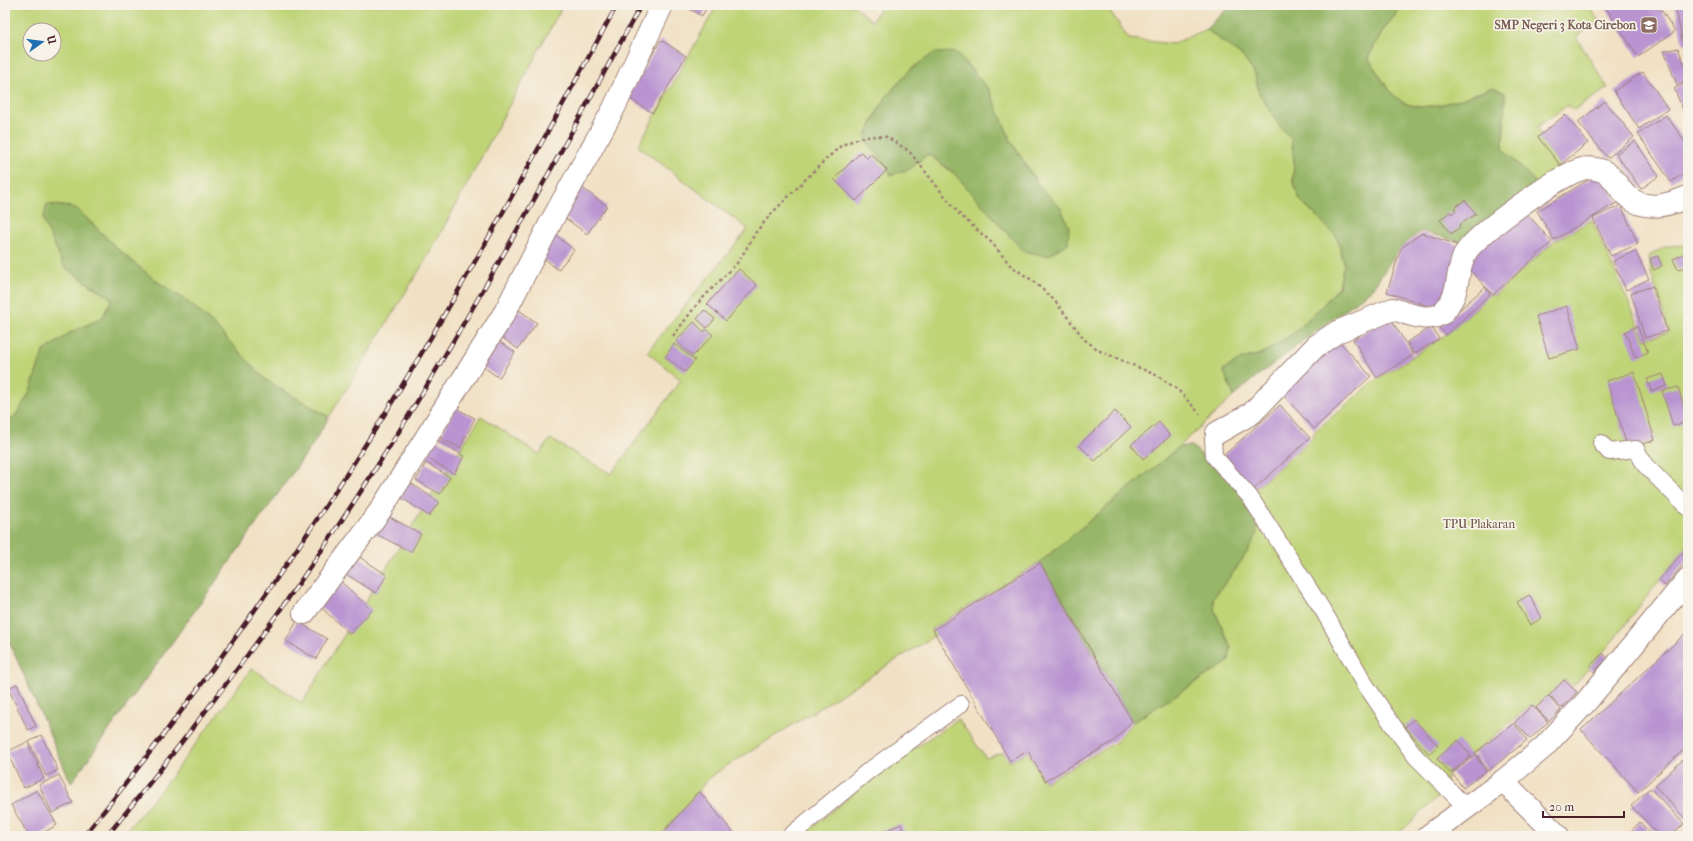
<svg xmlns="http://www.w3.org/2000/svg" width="1693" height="841" font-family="'IM FELL French Canon',serif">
<rect width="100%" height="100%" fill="#f7f3e8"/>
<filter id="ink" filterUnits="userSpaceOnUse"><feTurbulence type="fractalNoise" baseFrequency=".025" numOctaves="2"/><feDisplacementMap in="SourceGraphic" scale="8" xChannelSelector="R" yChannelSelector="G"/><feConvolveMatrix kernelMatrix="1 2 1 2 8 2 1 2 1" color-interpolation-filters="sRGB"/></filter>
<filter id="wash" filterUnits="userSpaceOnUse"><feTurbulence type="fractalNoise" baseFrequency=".012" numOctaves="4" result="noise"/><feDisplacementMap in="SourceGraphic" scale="16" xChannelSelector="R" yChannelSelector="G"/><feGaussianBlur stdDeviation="0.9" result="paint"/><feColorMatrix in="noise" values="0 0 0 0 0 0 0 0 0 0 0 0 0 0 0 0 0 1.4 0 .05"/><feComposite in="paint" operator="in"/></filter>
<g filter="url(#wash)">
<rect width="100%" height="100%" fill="#f1e1c4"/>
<g fill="#bfd477" stroke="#847a51" fill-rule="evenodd">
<path d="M5,5h558l-132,246 -102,166 -63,-36 -53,-57 -25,-22 -33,-22 -35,-29 -44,-43 -29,-4 37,77 28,18 -10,19 -32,15 -27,19 -13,40 -13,21 -12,14zM30,30h24v24h-24z"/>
<path d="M717,5h136l19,16 10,-16h224l23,34 44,5 33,-15 37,28 12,17 4,19 22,35 10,10 3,22 -1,20 7,20 37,37 7,27 -5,23 -16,18 -29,28 -32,21 -20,5 -18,11 10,26 -55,51 -139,115 -108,67 4,6 -225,141 -51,60h-538l49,-59 81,-109 50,35 179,-287 58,38 11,-15 61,35 70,-94 -34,-28 101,-123 -110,-83zM956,52l33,38 22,51 28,45 22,22 -109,-36 -24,-18 -37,21c-2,-4 -4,-9 -7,-13 -4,-7 -15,-13 -17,-21 -4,-15 31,-62 44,-71 10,-8 32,-13 45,-18z"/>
<path d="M1403,5h185l11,16 -23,16 32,51 -34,22 -6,-5 -31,22 24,41 -22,18 -36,-37 2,-56 -12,-6c-24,9 -74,32 -96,11 -11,-10 -20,-27 -29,-40l16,-29z"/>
<path d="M1592,220l53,119 24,-7 -18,-59 -2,-17 17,-10 22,-1v299l-78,100 -37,42 -9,-7 -28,28 -4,-3 -84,71 -8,20 -44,41h-594l73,-61 83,-56 28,39 17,-6 7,10 17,-10 18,30 70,-39 18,-21 95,-60 3,-15 -17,-38 -1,-11 24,-30 16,-77 58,-52 4,-8 61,-51 70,-45 45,-41 3,2 60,-55z"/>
</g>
<g fill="#97b668" stroke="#706a4a">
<path d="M1231,5h172l-19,24 -16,29c9,13 18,30 29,40 23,21 72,-2 96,-11l12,6 -2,56 36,37 -72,58 -46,-13 -20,16 -30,43 -119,90 -18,16 -11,-26 19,-11 20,-5 32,-21 29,-28 16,-18 5,-23 -7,-27 -37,-37 -7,-20 1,-20 -3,-22 -10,-10 -22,-35 -4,-19 -12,-17 -37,-28z"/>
<path d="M956,52l33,38 22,51 28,45 22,22 8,19 -1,16 -21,13 -24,-5 -70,-79 -25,-18 -18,15 -19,6 -7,-13 -17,-20 -1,-8 6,-11 14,-26 25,-28 23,-16z"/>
<path d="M47,204l29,4 44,43 35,29 33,22 25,22 53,56 63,37 -16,27 -99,140 -143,199 -66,-151v-205l12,-14 13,-21 13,-40 27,-19 32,-15 10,-19 -48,-32 -21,-47z"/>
<path d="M1192,446c17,15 57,49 64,70 1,4 1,12 1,16 -2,14 -34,54 -44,66l1,11 17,39 -3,14 -95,60 -93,-160 139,-115z"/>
</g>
<g id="blocks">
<g fill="#b994d1">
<path d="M683,5h25l-6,11z"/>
<path d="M1604,5h54l17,26 -37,26z"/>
<path d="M1675,5h13v38l-5,1z"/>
<path d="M661,40l25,16 -33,57 -26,-16z"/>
<path d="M1678,48l10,25v8l-11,4 -13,-34z"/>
<path d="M1643,72l25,37 -29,20 -25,-38z"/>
<path d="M1688,83v39l-14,-34z"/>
<path d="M1605,101l29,36 -26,21 -30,-36z"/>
<path d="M1565,115l23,28 -28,22 -22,-28z"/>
<path d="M1666,115l22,31v24l-17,12 -33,-48z"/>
<path d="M1635,141l24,35 -18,13 -25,-35z"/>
<path d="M861,152l6,6 4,-4 16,16 -31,31 -22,-22z"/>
<path d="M1600,173l18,29 -64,38 -17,-29z"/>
<path d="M581,187l26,19 -20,28 -26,-19z"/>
<path d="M1465,200l11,14 -17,11 1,2 -9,7 -11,-14 10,-8 2,2 4,-4 -2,-2z"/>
<path d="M1621,205l17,39 -27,12 -18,-38z"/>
<path d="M1522,208l30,34 -59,53 -30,-33z"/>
<path d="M1422,233l42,14 -21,64 -56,-19 14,-44z"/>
<path d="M556,235l18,15 -16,20 -18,-15z"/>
<path d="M1635,251l14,28 -23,11 -13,-29z"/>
<path d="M1686,253l2,12 -10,5 -5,-11z"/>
<path d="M1658,256l4,10 -8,4 -4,-11z"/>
<path d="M739,269l18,16 -31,36 -19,-17z"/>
<path d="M1653,286l14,45 -22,7 -14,-45z"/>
<path d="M1485,287l5,7 -44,41 -7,-7z"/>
<path d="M512,305l25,18 -19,26 -24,-17z"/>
<path d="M1567,306l13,43 -31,9 -13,-42z"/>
<path d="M704,310l11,9 -8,9 -10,-9z"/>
<path d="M1389,316l24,39 -36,23 -24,-38z"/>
<path d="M694,322l10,10 2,-3 7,6 -20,21 -17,-15z"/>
<path d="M1637,326l11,26 -12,6 -11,-26z"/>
<path d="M1432,327l7,12 -25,15 -7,-12z"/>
<path d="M491,336l24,16 -16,26 -24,-17z"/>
<path d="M1338,340l33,36 -57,53 -33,-36z"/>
<path d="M674,344l21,16 -10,12 -20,-15z"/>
<path d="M1634,372l21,68 -27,9 -21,-68z"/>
<path d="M1663,374l4,12 -16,5 -4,-12z"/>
<path d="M1678,387l10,34 -15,5 -11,-35z"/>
<path d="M1280,405l30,33 -57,52 -30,-34z"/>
<path d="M455,408l20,10 -15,30 -20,-10z"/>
<path d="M1115,411l16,16 -36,34 -16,-16z"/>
<path d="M1159,422l11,14 -27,23 -12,-14z"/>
<path d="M436,439l28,17 -10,18 -28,-17z"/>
<path d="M426,463l24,14 -10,17 -24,-14z"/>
<path d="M409,482l30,20 -10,14 -30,-20z"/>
<path d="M386,515l35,19 -10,18 -35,-18z"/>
<path d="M1688,546v13l-23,27 -6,-6z"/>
<path d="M358,556l29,19 -11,18 -30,-19z"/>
<path d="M1040,563l92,158 -18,20 -69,40 -17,-30 -18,10 -77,-131z"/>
<path d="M338,579l34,31 -22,24 -34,-31z"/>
<path d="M1529,595l13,23 -12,7 -13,-23z"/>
<path d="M297,621l30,18 -11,20 -30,-18z"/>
<path d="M1688,631v115l-50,46 -57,-62z"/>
<path d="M1603,653l5,5 -14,14 -5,-5z"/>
<path d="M1564,680l13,12 -15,16 -13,-12z"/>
<path d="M17,684l19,42 -8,4 -20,-42z"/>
<path d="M1548,696l13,14 -12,11 -13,-13z"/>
<path d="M1532,705l16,17 -18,17 -15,-17z"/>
<path d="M1414,719l24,27 -9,8 -24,-27z"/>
<path d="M1514,723l13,17 -39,31 -13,-18z"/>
<path d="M41,735l17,35 -12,6 -17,-34z"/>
<path d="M1458,740l13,16 -21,17 -13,-14z"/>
<path d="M27,742l17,36 -20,10 -17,-36z"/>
<path d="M1475,755l11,16 -23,17 -11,-15z"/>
<path d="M1688,755v67l-33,-36z"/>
<path d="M59,775l14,28 -21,10 -13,-28z"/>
<path d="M1650,788l34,36 -13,12h-11l-29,-30z"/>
<path d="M37,790l20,35 -20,11h-8l-18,-31z"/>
<path d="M699,791l37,45h-75z"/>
<path d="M1640,822l13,14h-27z"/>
<path d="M901,824l5,12h-34z"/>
<path d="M1682,831l5,5h-10z"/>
</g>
</g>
</g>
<g filter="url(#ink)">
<use href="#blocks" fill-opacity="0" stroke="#9e8078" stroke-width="1"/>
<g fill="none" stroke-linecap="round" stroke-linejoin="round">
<defs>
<g id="lane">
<path d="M1217,433l-4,6 1,17 36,41 74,115 41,72 27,40 24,33 51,51"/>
<path d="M1601,443l8,9 27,-3 9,16 43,43"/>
<path d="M790,836l77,-64 94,-68"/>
</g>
<g id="street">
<path d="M1217,433l35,-20 64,-67 21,-14 56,-23c17,5 34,14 50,4 4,-6 8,-11 11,-18 5,-14 4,-30 12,-43 12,-19 94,-78 116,-83 7,-2 20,0 26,5 8,6 12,17 20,23 19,15 40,8 60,0"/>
<path d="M304,613l76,-102 125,-199 46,-90 63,-114 48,-103"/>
<path d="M1503,781l55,55"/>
</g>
<path id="secondary" d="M1428,836l75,-55 40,-33 43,-46 102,-123"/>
</defs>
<use href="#lane" stroke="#9e8078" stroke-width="18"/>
<use href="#street" stroke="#9e8078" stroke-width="24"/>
<use href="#secondary" stroke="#9e8078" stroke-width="24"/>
<path stroke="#9e8078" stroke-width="2.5" stroke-dasharray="3 3" stroke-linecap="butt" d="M673,336l25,-33 41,-42 17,-29 16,-19 53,-53 17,-15 17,-7 15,-2 13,1 22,14 50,63 33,29 19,23 22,15 22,20 30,39 15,11 58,25 20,14 22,24"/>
<use href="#lane" stroke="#fff" stroke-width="16"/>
<use href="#street" stroke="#fff" stroke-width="22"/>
<use href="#secondary" stroke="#fff" stroke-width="22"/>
<defs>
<g id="rail">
<path d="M84,836c105,-130 203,-266 292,-408 86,-138 163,-280 241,-423"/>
<path d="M107,836c103,-126 200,-257 286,-395 88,-142 168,-289 248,-436"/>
</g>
</defs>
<use href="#rail" stroke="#4a1f2b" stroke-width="4.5"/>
<use href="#rail" stroke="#f7f3e8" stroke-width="3" stroke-dasharray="9" stroke-linecap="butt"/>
</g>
</g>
<defs>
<symbol id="school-square" viewBox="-11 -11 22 22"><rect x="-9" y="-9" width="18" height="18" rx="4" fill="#8d6e63" stroke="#f7f3e8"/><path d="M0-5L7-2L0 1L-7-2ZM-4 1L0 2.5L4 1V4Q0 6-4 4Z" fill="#fff"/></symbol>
</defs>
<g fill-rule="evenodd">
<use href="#school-square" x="1639" y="15" width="20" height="20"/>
</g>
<g text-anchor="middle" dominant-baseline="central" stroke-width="3.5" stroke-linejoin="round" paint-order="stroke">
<g font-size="12" font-weight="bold" fill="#785e54" stroke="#f7f3e8" text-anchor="end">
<text x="1636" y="25">SMP Negeri 3 Kota Cirebon</text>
</g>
<g font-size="12" fill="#674c3e" stroke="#f7f3e8">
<text x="1479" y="524">TPU Plakaran</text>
</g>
</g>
<rect width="1693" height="841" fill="none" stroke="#f7f3e8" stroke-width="20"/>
<g transform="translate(42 42) rotate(76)"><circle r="19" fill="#f7f3e8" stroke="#b29e9c"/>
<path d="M0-3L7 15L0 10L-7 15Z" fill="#1f6fb2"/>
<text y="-6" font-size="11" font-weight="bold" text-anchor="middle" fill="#4a1f2b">U</text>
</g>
<path d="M1543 811v6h81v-6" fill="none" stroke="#4a1f2b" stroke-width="2"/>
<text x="1549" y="811" font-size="12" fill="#4a1f2b" stroke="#f7f3e8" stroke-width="3" paint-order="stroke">20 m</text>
</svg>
